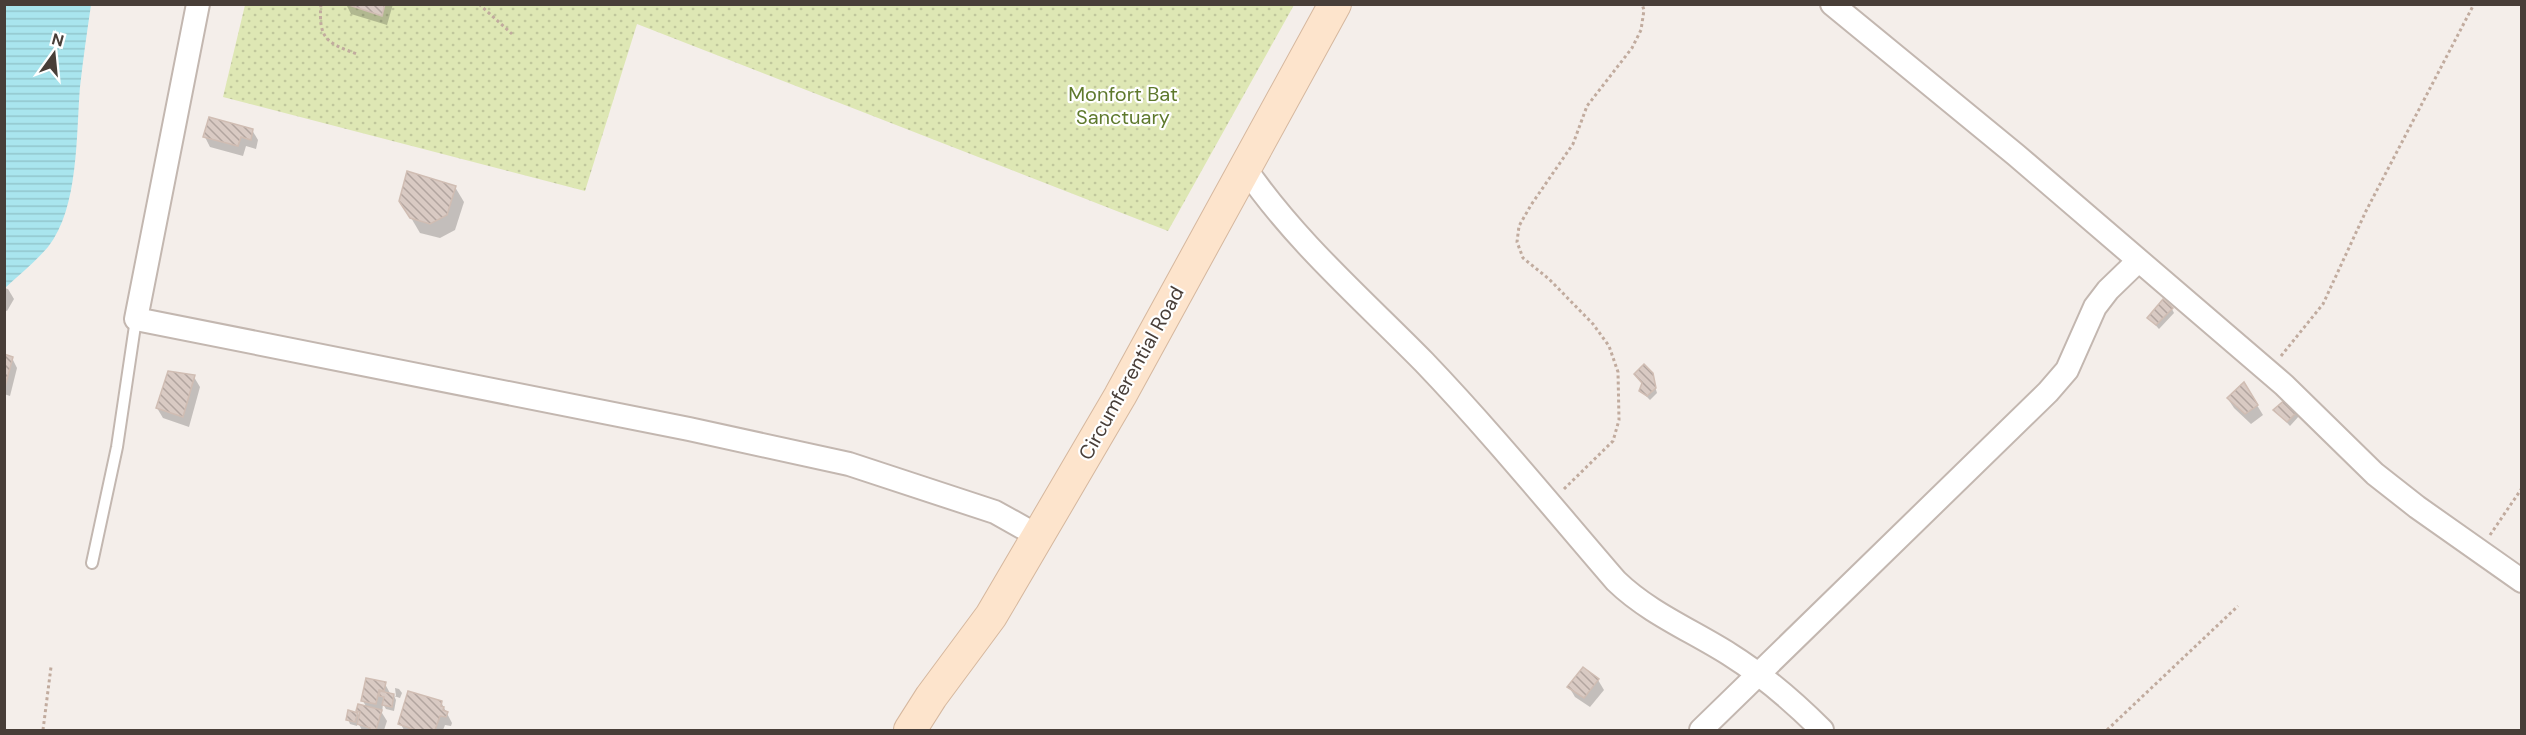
<svg xmlns="http://www.w3.org/2000/svg" width="2526" height="735" font-family="'DM Sans',sans-serif">
<defs>
<pattern id="grass-dots" width="8" height="8" patternUnits="userSpaceOnUse" patternTransform="scale(1.5)"><rect width="8" height="8" fill="#dee7b4"/><path d="M2 2h.1M6 6h.1" fill="none" stroke="#c0c79c" stroke-width="1.8" stroke-linecap="round"/></pattern>
<pattern id="water-rules" width="6" height="5" patternUnits="userSpaceOnUse" patternTransform="scale(1.5)"><rect width="6" height="5" fill="#a9e5ee"/><path d="M0 2.5h6" fill="none" stroke="#93c6cd"/></pattern>
<pattern id="building-back-hatch" width="6" height="6" patternUnits="userSpaceOnUse" patternTransform="scale(1.5)"><rect width="6" height="6" fill="#d9cac3"/><path d="M-1 5l2 2M0 0l6 6M5-1l2 2" fill="none" stroke="#b2a59f"/></pattern>
</defs>
<rect width="100%" height="100%" fill="#f4eeea"/>
<path fill="url(#grass-dots)" d="M245,5h1049l-126,226 -531,-207 -52,167 -362,-94z"/>
<path fill="url(#water-rules)" d="M5,4l86,1c-4,27 -8,54 -11,82 -4,47 -1,121 -32,160 -13,15 -29,28 -43,41z"/>
<g fill="#0003">
<path d="M346,4h47l-6,21 -36,-11z"/>
<path d="M252,130l6,10 -2,9 -10,-3 -3,10 -33,-9 -5,-10z"/>
<path d="M455,187l9,15 -9,28 -15,8 -20,-5 -10,-17z"/>
<path d="M4,288l4,1 6,10 -7,12 -3,-1z"/>
<path d="M2172,309l2,4 -15,16 -10,-11z"/>
<path d="M4,356l8,2 5,10 -7,28 -6,-2z"/>
<path d="M1651,374l6,19 -7,7 -9,-9z"/>
<path d="M194,377l6,10 -11,40 -26,-9 -6,-10z"/>
<path d="M2244,384l19,31 -12,9 -17,-16 -6,-9z"/>
<path d="M2287,400l13,15 -10,11 -15,-16z"/>
<path d="M1598,680l6,10 -14,17 -15,-10 -6,-10z"/>
<path d="M385,684l6,11 5,1 -1,-8 4,1 3,4 -2,5 -6,-2 2,4 -2,11 -8,-2 -3,-5 -1,9 5,8 -3,9h-22l-4,-7 -1,3 -7,-2 -2,-5 2,-7 11,3 -3,-4 9,-3 -4,-7z"/>
<path d="M441,702l11,21 -1,3 -6,-1 -2,5h-39l-4,-7z"/>
</g>
<g fill="url(#building-back-hatch)" stroke="#d0bdb3" stroke-width="1.5">
<path d="M346,4h39l-3,12z"/>
<path d="M209,117l44,12 -2,11 -10,-3 -3,9 -35,-9z"/>
<path d="M407,171l49,15 -9,29 -17,9 -20,-6 -11,-17z"/>
<path d="M2163,299l10,9 -17,17 -9,-7z"/>
<path d="M4,354l9,3 -8,30h-1z"/>
<path d="M1644,364l9,9 3,15 -9,8 -8,-5 3,-8 -8,-9z"/>
<path d="M168,371l27,4 -12,42 -27,-9z"/>
<path d="M2244,382l14,23 -13,9 -18,-16z"/>
<path d="M2287,398l12,12 -12,12 -14,-12z"/>
<path d="M1583,667l16,12 -15,19 -17,-11z"/>
<path d="M366,678l20,4 -2,9 -5,-1 -3,14 -15,-3z"/>
<path d="M380,691l14,3 -2,13 -10,-2 2,-8 -5,-1z"/>
<path d="M408,691l34,10 -1,5 3,1 -1,3 5,2 -2,5 -6,-1 -5,14h-20l-17,-6z"/>
<path d="M358,704l24,6 -6,20h-6v-2l-13,-4 3,-12 -4,-1z"/>
<path d="M348,710l10,3 -3,9 -9,-2z"/>
</g>
<g fill="none" stroke-linecap="round" stroke-linejoin="round">
<defs>
<path id="service" d="M92,563l25,-116 19,-128"/>
<g id="minor">
<path d="M198,4l-62,315 553,110 160,35 146,48 43,24"/>
<path d="M1832,4l184,151 268,230 91,89 42,33 105,74"/>
<path d="M1245,168c50,73 117,131 179,194 67,70 129,146 192,219 33,32 75,49 113,73 35,22 64,47 93,76"/>
<path d="M1701,730l347,-338 19,-22 28,-63 13,-17 30,-29"/>
</g>
<path id="secondary" d="M910,730l21,-33 60,-81 47,-80 82,-140 215,-392"/>
</defs>
<use href="#service" stroke="#c3b7b0" stroke-width="14"/>
<use href="#minor" stroke="#c3b7b0" stroke-width="26"/>
<use href="#secondary" stroke="#d5b79e" stroke-width="34"/>
<g stroke="#c1ab9e" stroke-width="3" stroke-dasharray="3 3" stroke-linecap="butt">
<path d="M321,4c-3,35 6,39 36,50"/>
<path d="M479,4l33,30"/>
<path d="M2281,356l42,-52 43,-93 108,-207"/>
<path d="M1564,489l49,-48 6,-21 -1,-48 -9,-26 -16,-22 -44,-45 -26,-21 -6,-16 2,-16 12,-21 42,-61 14,-38 45,-58 9,-18 3,-20 -2,-6"/>
<path d="M2490,535l32,-47"/>
<path d="M43,730l8,-63"/>
<path d="M2107,730l131,-124"/>
</g>
<use href="#service" stroke="#fff" stroke-width="10"/>
<use href="#minor" stroke="#fff" stroke-width="22"/>
<use href="#secondary" stroke="#fde4cc" stroke-width="32"/>
</g>
<g text-anchor="middle" dominant-baseline="central" stroke-width="4.5" stroke-linejoin="round" paint-order="stroke">
<g font-size="20" fill="#5e792d" stroke="#fff">
<text x="1123" y="94">Monfort Bat<tspan x="1123" dy="23">Sanctuary</tspan></text>
</g>
<g font-size="20" fill="#483e38" stroke="#fff">
<text transform="translate(1131 373) rotate(-61)">Circumferential Road</text>
</g>
</g>
<rect width="2526" height="735" fill="none" stroke="#483e38" stroke-width="12"/>
<g transform="translate(54 54) rotate(15)" stroke="#ffffff" stroke-width="4.5" paint-order="stroke">
<path d="M0-4.5L10 22L0 15L-10 22Z" fill="#483e38"/>
<text y="-9" font-size="16" font-weight="bold" text-anchor="middle" fill="#483e38">N</text>
</g>
</svg>
